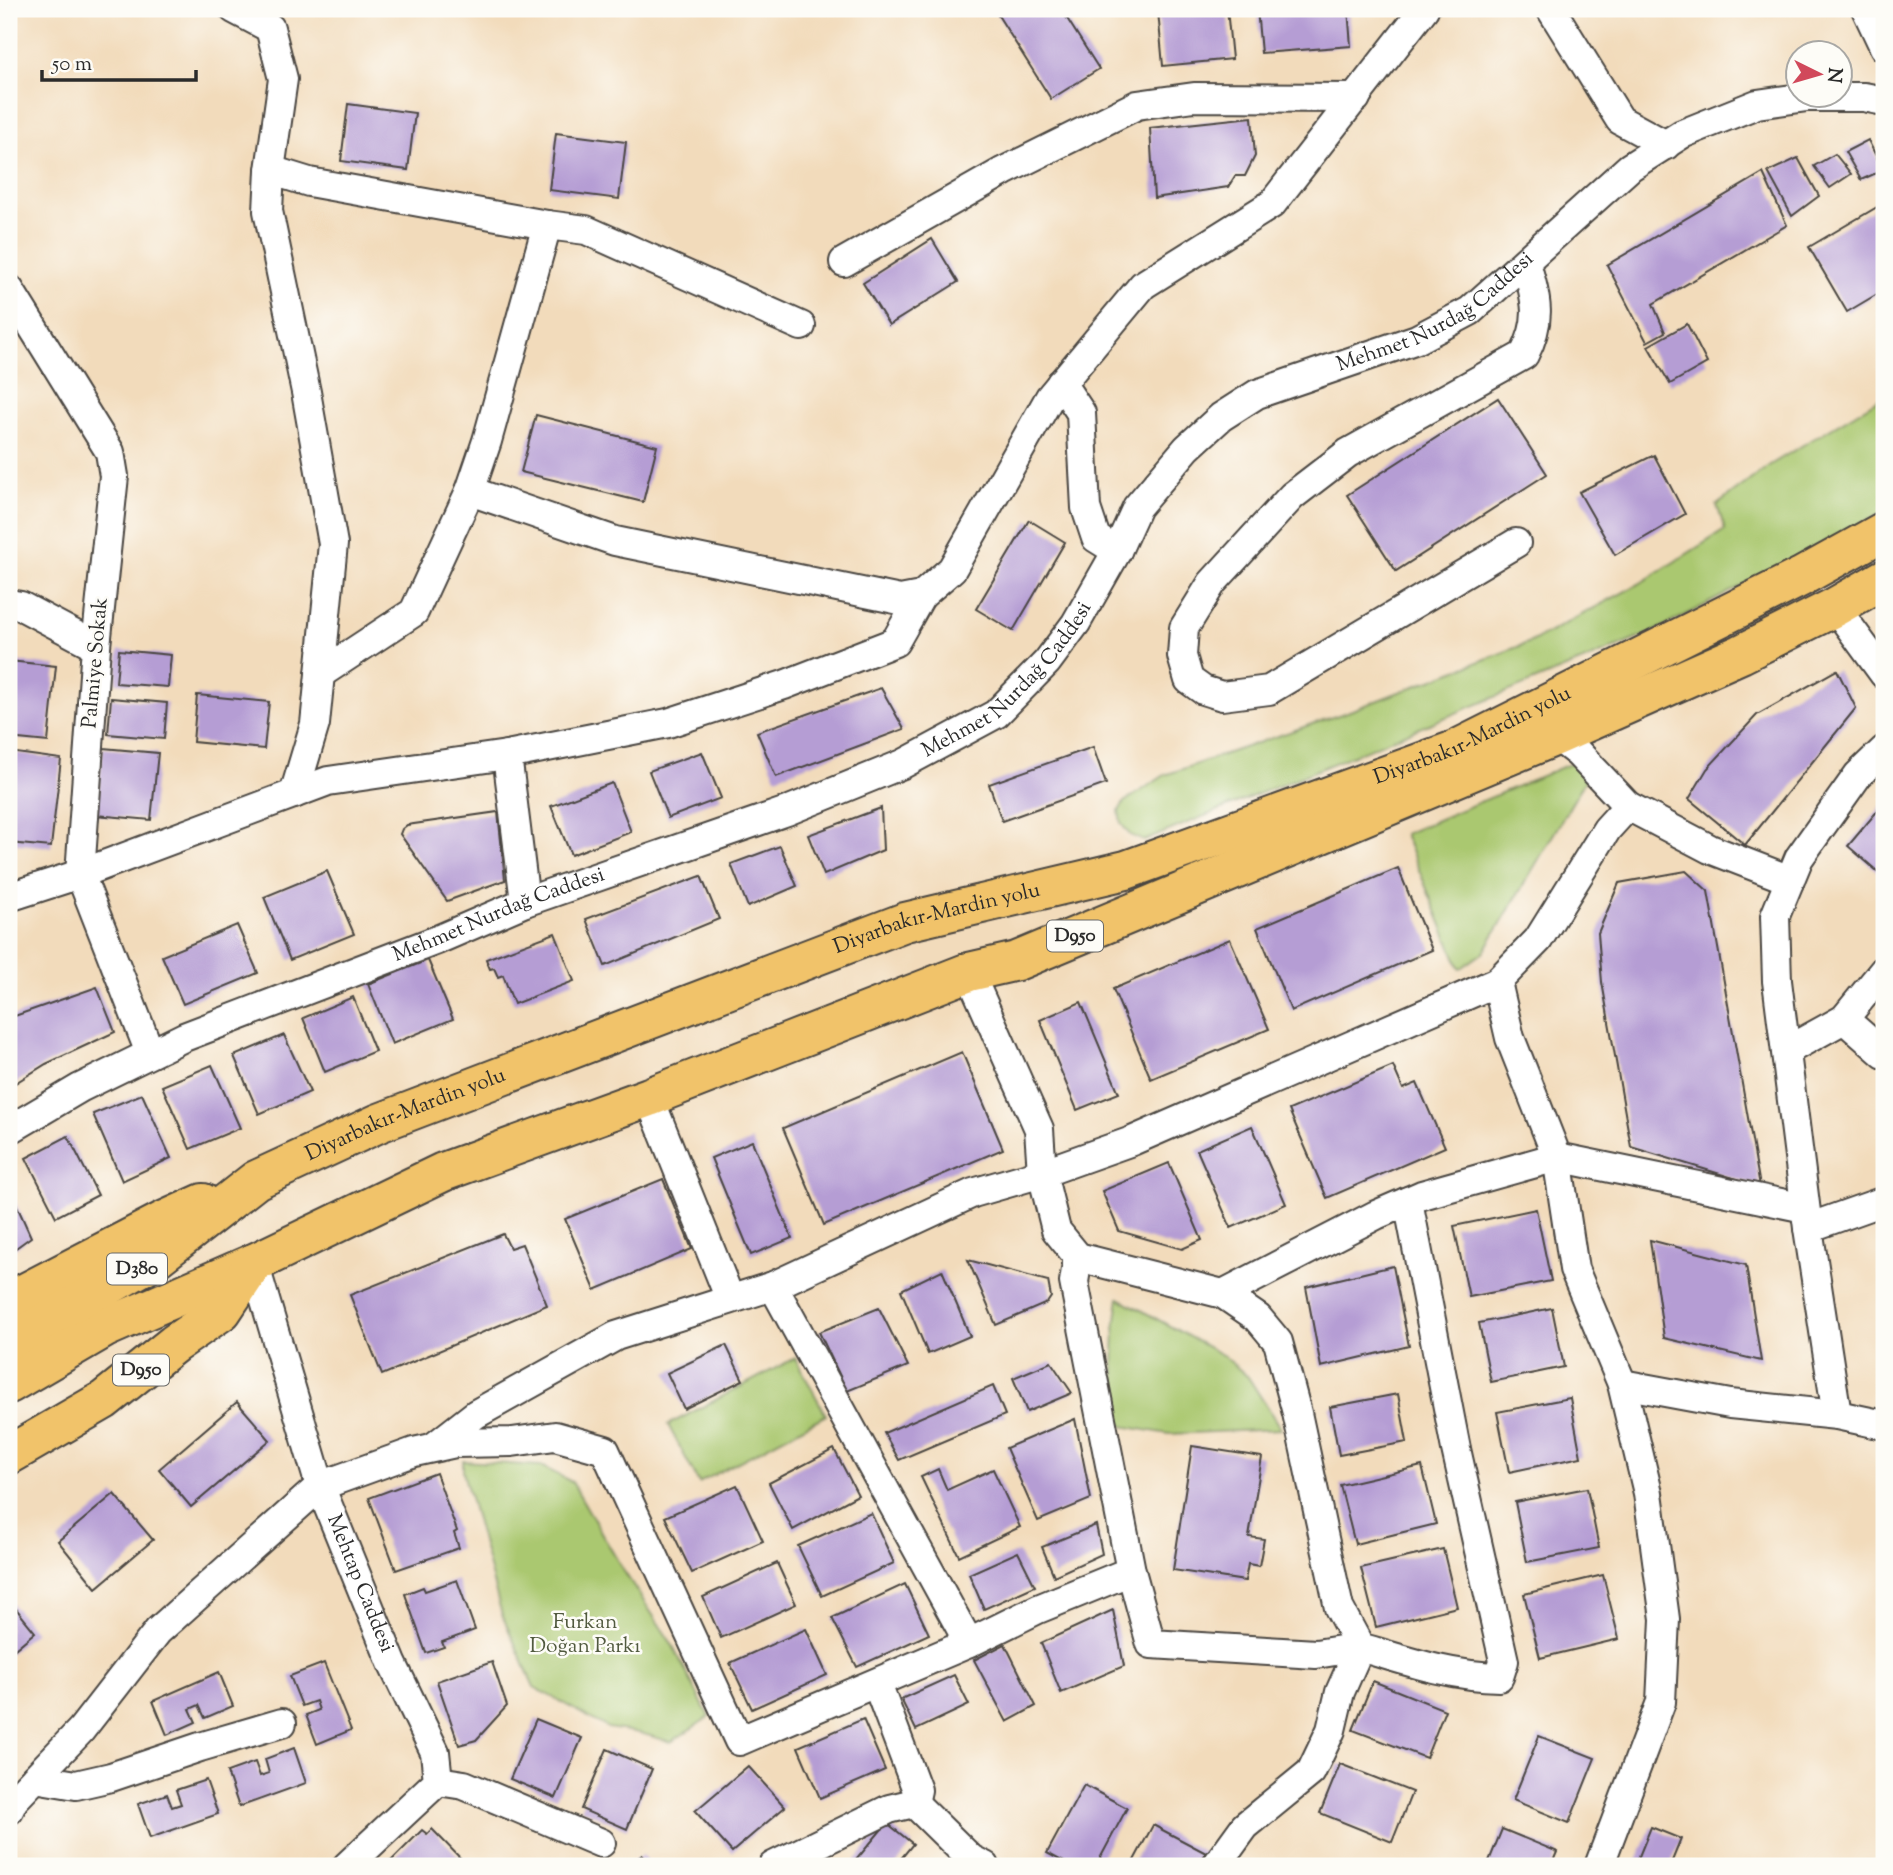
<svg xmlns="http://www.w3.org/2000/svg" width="1893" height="1875" font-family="'Sorts Mill Goudy',serif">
<rect width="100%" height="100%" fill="#fdfcf7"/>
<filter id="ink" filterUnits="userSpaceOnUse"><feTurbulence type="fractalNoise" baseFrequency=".0143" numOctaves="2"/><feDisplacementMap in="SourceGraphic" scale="14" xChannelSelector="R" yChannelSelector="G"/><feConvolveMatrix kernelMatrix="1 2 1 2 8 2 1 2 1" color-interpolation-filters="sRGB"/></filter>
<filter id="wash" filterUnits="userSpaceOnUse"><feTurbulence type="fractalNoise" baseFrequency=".00686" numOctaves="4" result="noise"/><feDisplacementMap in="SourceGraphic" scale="28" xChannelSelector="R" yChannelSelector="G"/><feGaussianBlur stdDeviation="1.57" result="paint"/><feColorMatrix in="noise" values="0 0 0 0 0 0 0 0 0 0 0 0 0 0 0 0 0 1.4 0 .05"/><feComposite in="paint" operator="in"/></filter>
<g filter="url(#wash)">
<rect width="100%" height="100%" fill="#f2dbbb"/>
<g fill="#aac86f" stroke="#6a7a4d" stroke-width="2">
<path d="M1884,396v116l-233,121 -507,208 -14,-6 -9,-12 -2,-12 5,-9 41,-27 182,-63 186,-71 106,-57 86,-54 -8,-25 53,-40z"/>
<path d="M1572,763l14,16 -102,173 -24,17 -56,-135z"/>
<path d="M1119,1298l105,58 24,21 33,52 -112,5 -48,-8c-7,-46 -10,-81 -2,-128z"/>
<path d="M795,1358l31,57 -127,68 -31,-58z"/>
<path d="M463,1461l78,5 31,16 51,88 49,74 37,73 -38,25 -31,-9 -32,-5 -74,-41 -32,-72 -39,-143z"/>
</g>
<g id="blocks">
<g fill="#b59dd4">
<path d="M994,9h67l38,60 -48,30z"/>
<path d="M1184,9h43l5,50 -69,7 -5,-55z"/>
<path d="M1257,9h91l3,37 -90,7z"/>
<path d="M348,104l67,9 -7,57 -67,-9z"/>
<path d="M1252,117l3,39 -10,20h-10l-7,11 -74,11 -4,-70z"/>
<path d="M556,133l70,9 -7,57 -70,-9z"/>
<path d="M1868,140l15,30 -22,10 -16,-28z"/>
<path d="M1835,154l16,20 -21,14 -16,-22z"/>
<path d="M1798,158l21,38 -27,20 -24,-44z"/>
<path d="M1763,173l24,52 -134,79 12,28 -18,10 -40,-77z"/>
<path d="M1884,203v87l-37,22 -38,-65z"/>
<path d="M932,239l26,43 -69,43 -26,-42z"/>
<path d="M1687,324l20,39 -37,21 -22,-38z"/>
<path d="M1498,398l49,76 -151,97 -49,-76z"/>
<path d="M536,415l121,31 -14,56 -122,-30z"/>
<path d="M1654,455l31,59 -70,41 -36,-63z"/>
<path d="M1029,520l36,22 -52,89 -37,-22z"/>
<path d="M119,650l52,5 -3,32 -52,-4z"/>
<path d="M9,661l47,5 -8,76 -39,-4z"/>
<path d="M1837,670l19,38 -111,137 -56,-46 18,-30 50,-54z"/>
<path d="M881,688l23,41 -128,48 -19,-45z"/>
<path d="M197,695l72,7 -5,47 -71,-7z"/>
<path d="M111,698l56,5 -3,36 -56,-5z"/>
<path d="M1093,747l13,37 -104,37 -13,-37z"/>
<path d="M103,748l55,5 -7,67 -55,-5z"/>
<path d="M9,752l52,7 -10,88 -42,-4z"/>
<path d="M702,752l19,46 -53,20 -19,-47z"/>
<path d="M612,783l19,49 -60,23 -20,-49z"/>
<path d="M1884,803v74l-36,-31z"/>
<path d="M881,808l2,42 -59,25 -16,-40z"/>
<path d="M498,812l7,68 -58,21 -47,-67 2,-5 5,-4z"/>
<path d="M780,846l17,40 -49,21 -17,-43z"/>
<path d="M1398,868l34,82 -141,61 -34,-83z"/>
<path d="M327,871l27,63 -64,26 -26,-63z"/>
<path d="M1686,871l22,20 52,295 -129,-39 -29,-165 -4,-49 21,-50z"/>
<path d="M701,876l18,43 -114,47 -19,-47z"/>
<path d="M237,925l21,48 -75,31 -21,-48z"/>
<path d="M555,933l19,48 -60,23 -11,-29 -5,2 -4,-9 -4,1 -4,-10z"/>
<path d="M1230,939l39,90 -118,50 -38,-90z"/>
<path d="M428,960l25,59 -61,25 -24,-60z"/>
<path d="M97,987l18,45 -69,32 -37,23v-69z"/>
<path d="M353,997l22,54 -50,21 -22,-54z"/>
<path d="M1081,1002l38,91 -42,17 -37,-90z"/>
<path d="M284,1035l26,57 -51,22 -25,-58z"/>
<path d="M962,1052l41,97 -179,76 -41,-97z"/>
<path d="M212,1065l28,63 -50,21 -28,-63z"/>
<path d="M1393,1066l10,23 14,-6 28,64 -118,51 -38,-88z"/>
<path d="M142,1094l29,64 -49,23 -29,-67z"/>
<path d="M1252,1126l34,78 -55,24 -34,-78z"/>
<path d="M68,1136l30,59 -42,22 -30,-59z"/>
<path d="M752,1141l40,97 -41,17 -40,-97z"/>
<path d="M1169,1163l33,77 -20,9 -63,-18 -17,-40z"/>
<path d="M663,1179l29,70 -97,41 -30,-71z"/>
<path d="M9,1188l22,49 -22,16z"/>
<path d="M1536,1209l15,72 -82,16 -15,-71z"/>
<path d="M503,1234l7,14 12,-4 25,61 -165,70 -32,-80z"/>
<path d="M1650,1240l96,25 15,96 -97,-23z"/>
<path d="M968,1260l80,21 3,16 -4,6 -51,22z"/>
<path d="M1393,1266l16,80 -88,21 -15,-80z"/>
<path d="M942,1270l28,66 -42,18 -27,-64z"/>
<path d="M879,1308l29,58 -61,25 -28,-59z"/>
<path d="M1552,1308l12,59 -73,15 -12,-59z"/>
<path d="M726,1345l17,35 -59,29 -17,-36z"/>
<path d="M1051,1362l21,31 -45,19 -14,-34z"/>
<path d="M993,1386l12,29 -106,45 -15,-27z"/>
<path d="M1398,1394l9,48 -68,13 -9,-48z"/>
<path d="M1570,1398l11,59 -72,15 -12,-60z"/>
<path d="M237,1402l33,38 -79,67 -32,-38z"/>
<path d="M1075,1419l16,80 -53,22 -32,-73z"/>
<path d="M1192,1446l70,11 -13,80 15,2 -5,27 -11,-2 -3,17 -72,-11z"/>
<path d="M834,1449l24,46 -65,35 -24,-47z"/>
<path d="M1422,1466l14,58 -81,20 -15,-59z"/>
<path d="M938,1469l9,21 46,-21 27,58 -61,29 -38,-79z"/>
<path d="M436,1473l21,58 -3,2 5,15 -63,22 -27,-72z"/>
<path d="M737,1485l26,56 -71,32 -27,-56z"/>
<path d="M1587,1488l12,60 -72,14 -12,-60z"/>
<path d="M114,1494l39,46 -57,48 -38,-47z"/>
<path d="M871,1513l23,50 -72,33 -24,-50z"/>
<path d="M1096,1525l6,29 -48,22 -12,-29z"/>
<path d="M1443,1549l14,58 -81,20 -15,-59z"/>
<path d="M1018,1552l17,34 -51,23 -15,-35z"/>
<path d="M777,1563l19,41 -75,34 -18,-41z"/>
<path d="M1603,1575l16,64 -79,19 -16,-64z"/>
<path d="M457,1580l18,50 -33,12 2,5 -18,6 -21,-59 18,-7 2,4z"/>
<path d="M905,1584l24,50 -72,33 -25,-49z"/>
<path d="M9,1600l26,32 -26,22z"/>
<path d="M1113,1610l11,56 -63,27 -20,-50z"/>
<path d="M806,1629l21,46 -75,34 -22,-46z"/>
<path d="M1005,1644l31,62 -29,16 -33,-62z"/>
<path d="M492,1662l15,44 -31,34 -17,5 -22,-64z"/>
<path d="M324,1663l27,67 -34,14 -11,-29 13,-5 -3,-9 -14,5 -12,-30z"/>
<path d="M219,1672l14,34 -28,12 -6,-13 -9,4 6,13 -29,13 -14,-34z"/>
<path d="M954,1675l15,30 -53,25 -15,-31z"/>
<path d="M1373,1681l72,29 -19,48 -73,-28z"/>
<path d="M536,1719l46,19 -26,60 -46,-19z"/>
<path d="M863,1719l22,51 -65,28 -22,-51z"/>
<path d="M1539,1736l56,22 -26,65 -56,-23z"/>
<path d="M294,1748l12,35 -67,24 -12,-35 28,-10 5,14 9,-3 -4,-14z"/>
<path d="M607,1749l45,20 -25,60 -46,-20z"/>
<path d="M1340,1764l72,28 -20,50 -72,-29z"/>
<path d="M748,1766l37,41 -53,45 -37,-41z"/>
<path d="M206,1780l12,34 -68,24 -12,-34 29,-10 5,13 9,-3 -5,-14z"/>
<path d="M1084,1785l43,23 -31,58h-25l-24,-13z"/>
<path d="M887,1823l26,21 -18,22h-44z"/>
<path d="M1153,1825l53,28 -8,13h-67z"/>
<path d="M1651,1827l30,12 -11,27h-35z"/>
<path d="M432,1829l36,37 -81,-1 35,-35 5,4z"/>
<path d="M1502,1829l56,23 -6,14h-65z"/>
<path d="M642,1855l10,11h-24z"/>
</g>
</g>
</g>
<g filter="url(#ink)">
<use href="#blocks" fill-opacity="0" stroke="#494541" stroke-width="2"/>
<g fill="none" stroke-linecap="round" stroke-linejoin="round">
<defs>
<g id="minor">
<path d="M234,9l36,19 13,51 -13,91"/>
<path d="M1551,9l69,111 46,25"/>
<path d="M1866,9l18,38"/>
<path d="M844,262l160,-91 133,-66 57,-8 162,1"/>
<path d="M9,289l101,163 4,24 -18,170 -16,228 70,179"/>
<path d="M1061,383l20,30 5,95 10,30 21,13"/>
<path d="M470,491l145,50 285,59 21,-4 31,-27 98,-172 93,-112 129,-81 152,-195"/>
<path d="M1516,543l-247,147 -47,6 -19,-6 -14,-10 -7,-24 2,-28 28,-45 80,-87 56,-43 176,-98c18,-35 13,-54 2,-92"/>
<path d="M9,604l12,2 75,40"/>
<path d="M1835,607l49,67"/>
<path d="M320,674l94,-62 56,-121 17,-50 60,-216"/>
<path d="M507,755l18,147"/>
<path d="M294,794l21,-70 18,-180 -27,-152 -38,-181 2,-41 39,12 238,43 39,5 215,96"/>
<path d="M1628,806l82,43 80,31"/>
<path d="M9,897l71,-23 248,-93 179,-26 161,-32 116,-38 111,-43 26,-46"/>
<path d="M969,972l70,157 3,44 14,57 22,27 145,37 35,24 20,24 19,71 42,195 21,39c47,14 90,29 139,30l5,-16 -48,-212 -48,-248"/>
<path d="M1497,982l13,56 47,119 17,112 48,115 26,109 17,126 -4,83 -62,164"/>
<path d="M1844,1019l40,35"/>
<path d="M1786,1051l58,-32 40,-49"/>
<path d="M649,1097l81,202"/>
<path id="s1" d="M9,1130l71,-42 104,-51 253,-97 88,-38 262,-91 116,-47 93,-50 51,-52 29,-39 41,-72 20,-44 50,-59 34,-31 36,-23 160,-55 53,-28 160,-144 52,-33 75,-30 50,-7h57l20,4"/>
<path d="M1808,1228l76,-27"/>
<path d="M1078,1257l-4,25 57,289"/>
<path id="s2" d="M254,1263l66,223 72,177 43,89 3,29 -91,85"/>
<path d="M773,1286l196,357"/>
<path d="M1223,1294l153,-79 46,-20 135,-38 248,51"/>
<path d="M1622,1384l108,20 107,11 47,10"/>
<path d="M1837,1415l-29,-187 -31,-247 -2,-65 24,-58 59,-83 26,-25"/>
<path d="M435,1446l41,-32 140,-78 157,-50 200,-93 69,-20 90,-32 365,-159 41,-42 69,-111 21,-23 -50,-53 -22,-17"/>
<path d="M35,1778l41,7 35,-8 89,-30 82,-24"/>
<path d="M438,1781l26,4 137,58"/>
<path d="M914,1803l57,56 14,7"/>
<path d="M9,1810l5,-10 67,-70 77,-99 162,-145 94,-34 41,-9 57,-1 43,-6 50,14 134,291 230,-98 69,-34 93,-38 20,73 165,10 44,-7"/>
<path d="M773,1866l116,-57 25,-6 3,-13 -40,-106"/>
<path d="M1216,1866l29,-40 66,-54 20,-42 9,-38 20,-45"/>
</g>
<g id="highway">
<path d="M9,1301l154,-80 40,-18"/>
<path id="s3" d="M9,1343l146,-84 101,-79 123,-57 526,-201 221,-52 329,-120 346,-173 83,-46"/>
<path d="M9,1384l96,-56 149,-65 189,-91 206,-75 320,-125 48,-11 539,-225 185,-82 94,-47 49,-28"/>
<path d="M9,1455l95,-55 70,-56 48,-33 32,-48"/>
</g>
</defs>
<use href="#minor" stroke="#494541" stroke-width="32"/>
<use href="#highway" stroke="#494541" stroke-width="42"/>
<use href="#minor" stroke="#fff" stroke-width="28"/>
<use href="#highway" stroke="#f1c36a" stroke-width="38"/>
</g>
</g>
<g text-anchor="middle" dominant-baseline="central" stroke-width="5" stroke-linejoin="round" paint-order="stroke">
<g fill="#fdfcf7" stroke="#6a6a68" stroke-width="2">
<rect x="1047" y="920.5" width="56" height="31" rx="5"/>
<rect x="107" y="1253.5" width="60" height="31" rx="5"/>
<rect x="113" y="1354.5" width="56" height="31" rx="5"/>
</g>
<g font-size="19" font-weight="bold" fill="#2b2b2b">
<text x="1075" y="936">D950</text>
<text x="137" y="1269">D380</text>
<text x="141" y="1370">D950</text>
</g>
<g font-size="21" fill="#2b2b2b" stroke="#fdfcf7">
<text stroke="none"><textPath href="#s1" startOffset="1690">Mehmet Nurdağ Caddesi</textPath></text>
<text transform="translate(96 663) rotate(-85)">Palmiye Sokak</text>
<text stroke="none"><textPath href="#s1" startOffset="1104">Mehmet Nurdağ Caddesi</textPath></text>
<text stroke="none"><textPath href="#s3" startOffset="1594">Diyarbakır-Mardin yolu</textPath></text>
<text stroke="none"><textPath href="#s1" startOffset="536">Mehmet Nurdağ Caddesi</textPath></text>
<text stroke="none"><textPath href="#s3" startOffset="1027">Diyarbakır-Mardin yolu</textPath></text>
<text stroke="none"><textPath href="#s3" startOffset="460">Diyarbakır-Mardin yolu</textPath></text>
<text stroke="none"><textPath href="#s2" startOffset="338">Mehtap Caddesi</textPath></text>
</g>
<g font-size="21" fill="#515a3f" stroke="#fdfcf7">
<text x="585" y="1623">Furkan<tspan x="585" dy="24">Doğan Parkı</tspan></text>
</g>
</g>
<rect width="1893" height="1875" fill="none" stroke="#fdfcf7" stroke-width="35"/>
<g transform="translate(1819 74) rotate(95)"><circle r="33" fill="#fdfcf7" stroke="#a9a8a5" stroke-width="2"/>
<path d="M0-5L12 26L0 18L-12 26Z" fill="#d1495b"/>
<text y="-10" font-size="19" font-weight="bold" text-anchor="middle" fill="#2b2b2b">N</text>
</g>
<path d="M42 70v10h154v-10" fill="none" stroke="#2b2b2b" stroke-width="3.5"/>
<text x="52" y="70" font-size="21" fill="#2b2b2b" stroke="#fdfcf7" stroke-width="5" paint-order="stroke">50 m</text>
</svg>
